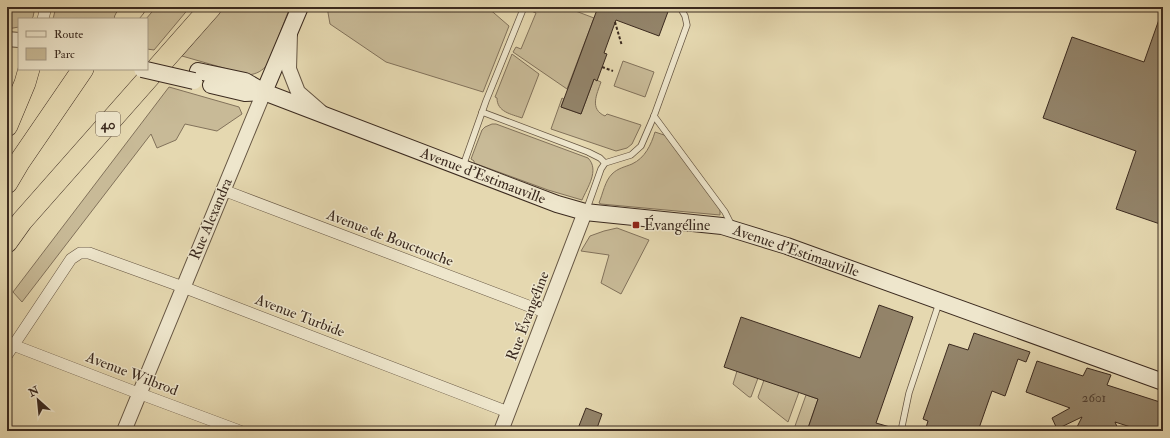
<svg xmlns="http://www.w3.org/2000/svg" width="1170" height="438" font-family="'IM FELL Double Pica',serif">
<rect width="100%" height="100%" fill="#e5d8b0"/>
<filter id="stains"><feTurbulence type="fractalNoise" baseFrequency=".005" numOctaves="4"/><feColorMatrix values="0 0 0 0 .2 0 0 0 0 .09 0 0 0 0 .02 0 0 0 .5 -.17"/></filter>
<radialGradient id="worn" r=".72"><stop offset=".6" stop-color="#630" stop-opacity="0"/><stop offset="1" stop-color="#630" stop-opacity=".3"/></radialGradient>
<g fill="#c8ba97" stroke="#82725b">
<path d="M7,7h28l-2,10 -2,2h-12v8l-12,2z"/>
<path d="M56,7h73l-9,12h-67z"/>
<path d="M156,7h34l-36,43 -7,-1 -1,-30z"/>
<path d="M224,7h66l-22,57c-6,7 -11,10 -20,11l-66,-19z"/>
<path d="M327,7h160l22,19 -26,66 -97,-30 -56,-38z"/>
<path d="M530,7h35l29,11 -27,71 -54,-37 3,-5 5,2 15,-36 -7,-3z"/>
<path d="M512,54l27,20 -17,44c-11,-4 -25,-6 -25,-20l-2,-1z"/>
<path d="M623,61l31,11 -9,25 -31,-11z"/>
<path d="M594,79l7,3c-4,12 -12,27 4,34l2,-2 34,11 -9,19 -5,4 -11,3 -65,-22 11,-31 2,1 -3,8 20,7z"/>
<path d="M169,87l70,20 3,7 -25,17 -32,-7 -9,16 -19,8 -6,-14 -129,168 -9,-10z"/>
<path d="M492,124h4l92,34c12,12 -1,30 -6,42l-34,-10 -74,-27v-2l-3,-2 11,-29 3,-3z"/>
<path d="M655,132l9,3 6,5 50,69v6l-119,-11 -2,-1c4,-10 6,-22 13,-29 6,-6 13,-7 20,-10 13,-6 19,-19 23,-32z"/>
<path d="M617,228l32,12 -28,54 -20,-11 8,-28 -28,-4 9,-15 14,-5z"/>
<path d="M737,371l21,7 -7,19h-2l-16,-13z"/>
<path d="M764,380l35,12 -11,30 -29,-23 -1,-2z"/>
<path d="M806,395l12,4 -11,32 -11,-3 -1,-2z"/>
</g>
<g fill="#93846a" stroke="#3b2a1f">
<path d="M598,7h66l5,2 -10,27 -43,-16 -12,33 3,1 -10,27 -3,-2 -13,35 -20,-7z"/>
<path d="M1162,11h1v214l-47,-16 20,-58 -93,-33 29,-81 72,25z"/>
<path d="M879,305l34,12 -37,106 21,6v2h-90l11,-32 -94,-32 17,-50 119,41z"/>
<path d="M974,333l56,19 -4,10 -8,-3 -13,37 -13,-5 -14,40h-53l3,-10 -5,-2 26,-75 19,6z"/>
<path d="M1037,361l46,15 4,-8 24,7 -4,10 56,18v28h-20l-28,-9 4,9h-44l7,-14 -25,12 -5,-11 18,-10 -44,-16z"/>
<path d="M586,408l16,6 -6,17h-19z"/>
</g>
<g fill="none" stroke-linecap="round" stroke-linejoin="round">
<defs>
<g id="service">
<path d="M482,112l106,40 12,6 5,5"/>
<path d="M654,116l71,96 7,14"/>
<path d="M463,166l23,-65 38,-94"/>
<path d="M586,211l15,-42 4,-6 26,-8 10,-9 13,-30 33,-91 -2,-9 -5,-9"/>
<path d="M901,431l8,-38 30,-90"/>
</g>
<g id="minor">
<path d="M43,19l3,-12"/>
<path d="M223,190l324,123"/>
<path d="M13,345l117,45 110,41"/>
<path d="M7,355l64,-96 9,-6h9l94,34 325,125"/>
</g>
<g id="tertiary">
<path d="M290,33l-1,36 9,23 23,20"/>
<path d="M7,39l12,1"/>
<path d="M124,431l140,-339"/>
<path d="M501,431l84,-219"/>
</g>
<g id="secondary">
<path d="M198,71l47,10 19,11 293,112 28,8 137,14 65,20 376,136"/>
<path d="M211,85l34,8 18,-1"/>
<path d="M264,92l36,-85"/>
</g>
<g id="motorway">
<path d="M125,19l10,-12"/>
<path d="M7,126l18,-43 4,-14"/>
<path d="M7,183l13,-22 63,-92"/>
<path d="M7,242l15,-21 189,-214"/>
</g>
</defs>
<use href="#service" stroke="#665643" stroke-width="7"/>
<use href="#minor" stroke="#665643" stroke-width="12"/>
<use href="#tertiary" stroke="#665643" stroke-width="16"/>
<use href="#secondary" stroke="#3b2a1f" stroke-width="18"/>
<use href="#motorway" stroke="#3b2a1f" stroke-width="22"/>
<g stroke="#3b2a1f" stroke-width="2" stroke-dasharray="3 2" stroke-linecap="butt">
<path d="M615,22l7,24"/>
<path d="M602,67l11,4"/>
</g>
<use href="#service" stroke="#eee6cc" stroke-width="5.5"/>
<use href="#minor" stroke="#eee6cc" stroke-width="11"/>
<use href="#tertiary" stroke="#eee6cc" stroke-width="14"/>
<use href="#secondary" stroke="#eee6cc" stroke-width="16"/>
<use href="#motorway" stroke="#e5d8b0" stroke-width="21"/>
<defs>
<path id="secondary-bridge" d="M142,69l52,12"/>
</defs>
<use href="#secondary-bridge" stroke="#3b2a1f" stroke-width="18" stroke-linecap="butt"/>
<use href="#secondary-bridge" stroke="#eee6cc" stroke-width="16"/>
</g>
<rect fill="#8f2418" stroke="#eee6cc" stroke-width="1.5" x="632" y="221" width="8" height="8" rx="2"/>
<g text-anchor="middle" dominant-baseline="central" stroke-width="3" stroke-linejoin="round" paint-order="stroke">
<g font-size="13" fill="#514032">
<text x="1094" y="398">2601</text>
</g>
<rect fill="#eee6cc" stroke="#716253" stroke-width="1" x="96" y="112" width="24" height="24" rx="3"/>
<g font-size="14" font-weight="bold" fill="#3b2a1f">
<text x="108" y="124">40</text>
</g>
<g font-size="15" fill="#3b2a1f" stroke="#eee6cc">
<text transform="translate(483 176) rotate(21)">Avenue d'Estimauville</text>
<text transform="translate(211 219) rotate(-67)">Rue Alexandra</text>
<text transform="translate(390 238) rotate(21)">Avenue de Bouctouche</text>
<text transform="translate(796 251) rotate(19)">Avenue d'Estimauville</text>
<text transform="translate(300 316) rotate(21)">Avenue Turbide</text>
<text transform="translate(528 316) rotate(-69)">Rue Évangéline</text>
<text transform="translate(132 374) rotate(21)">Avenue Wilbrod</text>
</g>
<g font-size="15" fill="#3b2a1f" stroke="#eee6cc" text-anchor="start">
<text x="644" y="225">Évangéline</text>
</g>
</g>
<rect width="1170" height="438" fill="none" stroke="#e5d8b0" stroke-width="24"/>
<rect x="8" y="8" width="1154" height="422" fill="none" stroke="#3b2a1f" stroke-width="2"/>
<rect x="12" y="12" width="1146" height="414" fill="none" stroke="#3b2a1f"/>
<rect x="18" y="18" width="130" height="52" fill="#eee6cc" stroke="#a69b87"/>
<rect x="26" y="31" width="20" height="6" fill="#eee6cc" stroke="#a69b87"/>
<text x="54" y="38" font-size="12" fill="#3b2a1f">Route</text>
<rect x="26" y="48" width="20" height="12" fill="#c8ba97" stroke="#a69b87"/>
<text x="54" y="58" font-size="12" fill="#3b2a1f">Parc</text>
<g transform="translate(38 400) rotate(333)" stroke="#eee6cc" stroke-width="3" paint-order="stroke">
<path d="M0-3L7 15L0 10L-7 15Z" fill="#3b2a1f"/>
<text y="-6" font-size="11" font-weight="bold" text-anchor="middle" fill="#3b2a1f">N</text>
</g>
<rect width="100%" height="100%" filter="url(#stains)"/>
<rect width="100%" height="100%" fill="url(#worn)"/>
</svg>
